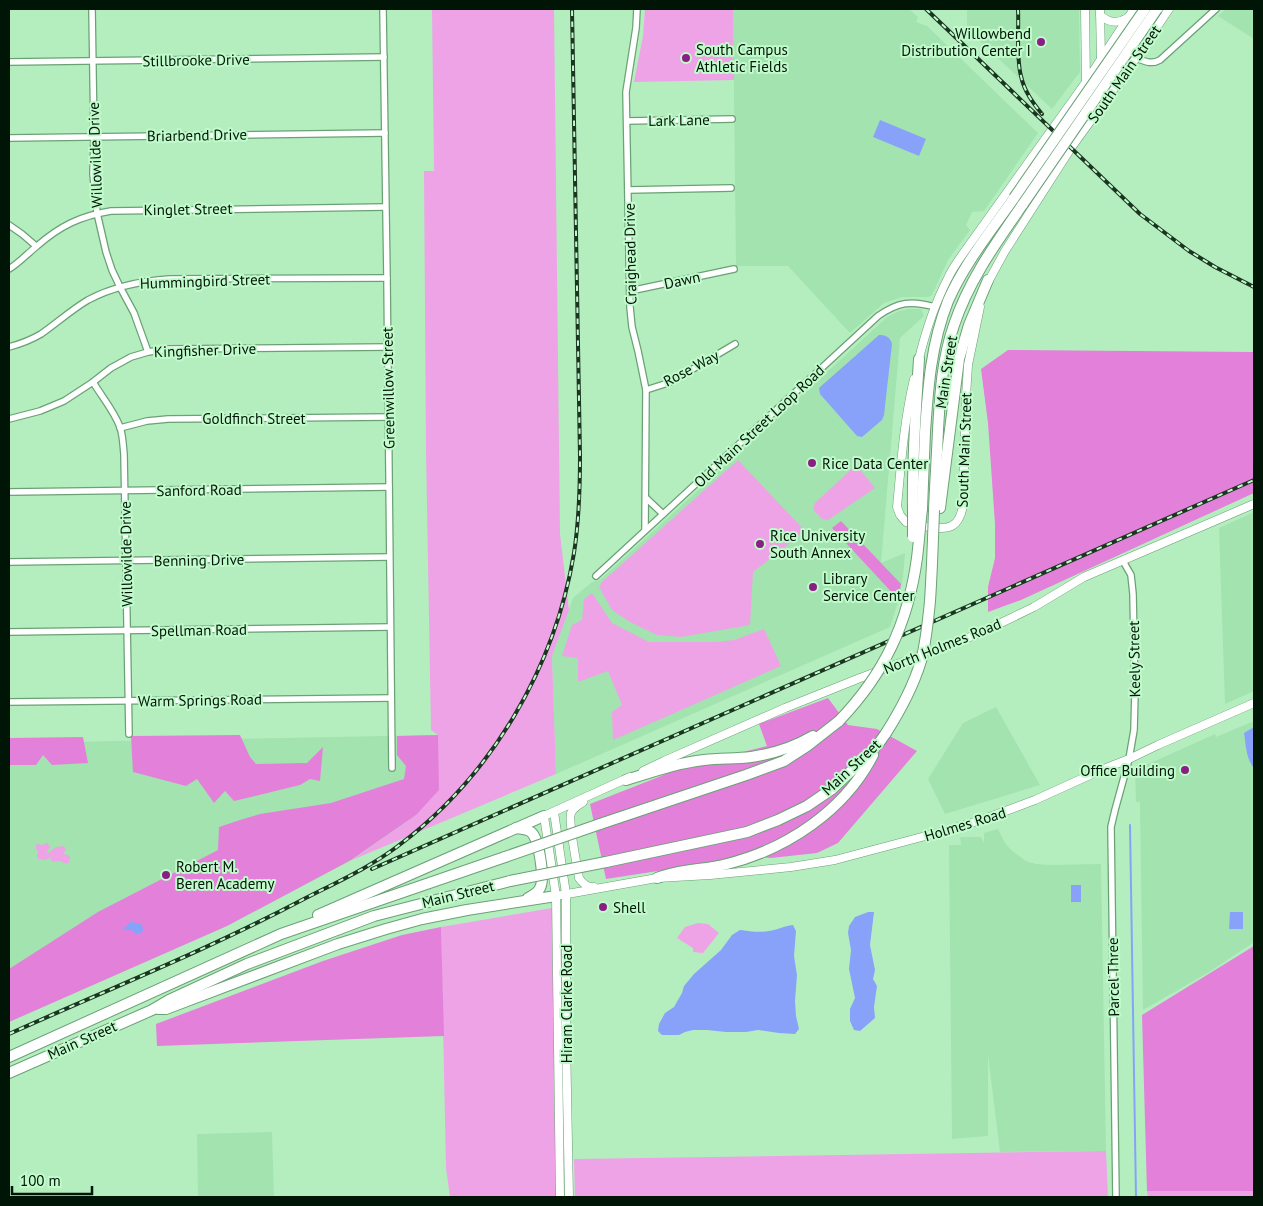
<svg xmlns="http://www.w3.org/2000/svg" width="1263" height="1206" font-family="'PT Sans',sans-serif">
<rect width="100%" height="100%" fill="#b4eebf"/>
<g fill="#a3e3b0">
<path d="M733,9h176l9,8 -2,5 11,4 111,107 -54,78 -12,1 -6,13 4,5 -22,30 -16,35 -3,2h-27l-18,6 -34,30 -62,-67h-52z"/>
<path d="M967,9h112l1,63 -28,37 -85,-80z"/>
<path d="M1226,9h28v30l-36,-23z"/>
<path d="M909,309h12l3,7 -24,22 -19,225 24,-10 -2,24 -4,22 -9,28 -334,147 -4,-118 21,-58 19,-16 8,-2 287,-263 12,-6z"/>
<path d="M1254,512v179l-29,13 -6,-176z"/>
<path d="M996,707l44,78 -95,29 -17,-35 35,-56z"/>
<path d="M1254,721v221l-45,30 -66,38 -3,-208h-4l-1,-32 80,-36 1,3z"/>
<path d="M438,735l-22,80 -64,45 -125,66 -218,96v-279z"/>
<path d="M998,829l7,14 7,8 14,10 10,3 14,1 51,-1 5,287 -106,1 -12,-97v81l-36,3 -3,-294h12l-1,-8h21l3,6v-10z"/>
<path d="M272,1132l2,65h-76l-1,-63z"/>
</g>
<g fill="#eea3e6">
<path d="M432,9h122l6,525 9,76 -17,46 4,118 -204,86 64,-45 22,-80 -7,-5 -5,-279 -2,-280h10z"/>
<path d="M645,9h88l1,71 -100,2 9,-46z"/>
<path d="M738,460l67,71 -52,41 -3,53 -69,12 -24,-2 -27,-13 -18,-12 -13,-23 3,-5z"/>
<path d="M857,466l18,22 -47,32 -6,-1 -9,-10 2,-6 39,-36z"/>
<path d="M592,593l20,30 37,19h68l17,-2 30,-11 17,37 -168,74 -1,-28 10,-7 -14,-34 -30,11v-24l-16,-2 10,-31 10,-5 2,-21z"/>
<path d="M46,843h2l2,5 -3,3 1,2 8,-6 8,-1 2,4 -3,4 5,1 2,2 -1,5 -2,2 -7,-3 -7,1 -3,-4 -5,2 -7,-1 -1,-4 1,-4 -2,-2v-4l1,-1 6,1z"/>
<path d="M552,908l4,289h-106l-4,-29 -5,-241z"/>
<path d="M698,923l10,1 11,9 -16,20 -10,-1v-4l-16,-10 8,-11z"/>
<path d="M1106,1151l2,46h-533l-1,-38z"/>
<path d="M1147,1191h107v6h-106z"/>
</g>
<g fill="#e380da">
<path d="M1008,350l246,2v141l-233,107 -33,12v-25l7,-29v-34l-7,-101 -7,-54z"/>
<path d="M841,521l60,63 -3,15 -66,-71z"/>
<path d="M828,698l20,27 29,4 40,22 -79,92 -21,10 -46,5 -26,-3 -35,8 -104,16 -16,-75 94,-37 83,-21 -8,-22z"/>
<path d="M240,735l10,22 6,7 51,-1 16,-16 -3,34 -10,-2 -10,6 -66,16 -9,-10 -11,12 -17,-24 -11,7 -53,-14 -2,-36z"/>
<path d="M438,735l1,55 -23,25 -65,45 -124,66 -218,96v-53l89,-57 120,-62 1,-23 21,-7 20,-6 71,-11 73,-24 2,-13 -9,-11v-19z"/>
<path d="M83,737l5,26 -36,2 -9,-10 -7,10h-27v-27z"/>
<path d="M441,927l3,109 -287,10 -1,-22 167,-63 79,-26z"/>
<path d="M1254,946v245h-107l-5,-176z"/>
</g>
<g fill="#88a2fa">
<path d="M880,120l46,19 -7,17 -46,-19z"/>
<path d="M879,335c7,0 11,2 13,9l-8,71 -2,5 -20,17 -5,-1 -37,-42 -1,-6z"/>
<path d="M1254,727v41c-8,-9 -8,-23 -10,-35z"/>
<rect x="1071" y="885" width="10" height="17"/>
<path d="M868,912h6l-4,33 5,25 -2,9 4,7 -3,21 1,11 -15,13 -6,-1 -4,-9v-12l5,-11 -6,-29 2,-19 -3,-17 1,-7 6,-9z"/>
<path d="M1230,912h13v17h-14z"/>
<path d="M132,922l10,2 1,7 -2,2h-4v2l-4,-4 -9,-2v-2l3,-1 1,-3z"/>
<path d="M793,925l3,6 -2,25 3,19 -2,26 1,15 3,13 -4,5 -16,-1 -21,-3 -12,2h-20l-19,-2h-14l-8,2 -6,3h-17l-4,-4 1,-7 6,-11 9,-6 8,-14 2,-7 10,-12 27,-24 11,-15 8,-5c9,1 20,3 29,1 8,-1 15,-5 24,-6z"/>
</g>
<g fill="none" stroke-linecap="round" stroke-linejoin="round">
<path stroke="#88a2fa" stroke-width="2" d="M1130,825l6,372"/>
<defs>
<g id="street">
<path d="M92,9l2,128 -1,37 4,39 9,39 6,18 8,17 14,26 14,39"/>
<path d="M383,9l4,269 5,490"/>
<path d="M637,9l-1,19 -10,64 4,215 2,20 6,24 8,39 -1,140"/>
<path d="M1136,58c8,3 15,7 24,2l56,-51"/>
<path d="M9,62l375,-5"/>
<path d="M627,121l105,-2"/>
<path d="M9,138l376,-5"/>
<path d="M628,190l103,-2"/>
<path d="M9,225l13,9 14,12"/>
<path d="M9,269c10,-6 18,-15 28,-23 23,-20 43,-30 74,-35l274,-4"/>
<path d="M630,291l104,-22"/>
<path d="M9,347c11,-3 22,-7 32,-13 16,-11 30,-24 47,-34 26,-14 53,-19 82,-21l217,-1"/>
<path d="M93,382c9,15 21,29 27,45 3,9 3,18 4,27l5,280"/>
<path d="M646,390l25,-8 64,-38"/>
<path d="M9,419l31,-8 24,-10 29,-19 18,-14 20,-11 17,-5 21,-3 219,-2"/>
<path d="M120,428l27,-7 21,-2 221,-2"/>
<path d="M9,492l380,-5"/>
<path d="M646,498l17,16"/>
<path d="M9,562l380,-5"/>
<path d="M596,576l282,-260c20,-14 33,-16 57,-9"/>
<path d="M9,632l381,-5"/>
<path d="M9,702l382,-4"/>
<path d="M1116,1197l-5,-370 4,-17 14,-51 5,-29 1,-38 -2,-98 -2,-19 -8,-14"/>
</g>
<g id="secondary">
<path d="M1085,9l1,73"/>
<path d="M1100,9l1,50"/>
<path d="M1100,15c9,8 17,9 27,3"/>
<path d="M987,284l18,-33 66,-103 65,-90 33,-49"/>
<path d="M918,363c7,-30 16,-58 30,-85 5,-11 12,-20 19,-30l119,-166 48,-73"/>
<path d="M914,379c-10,42 -13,85 -17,128l3,8 6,7c8,3 16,4 24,5 20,3 29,0 33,-21l3,-110 2,-31 12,-58"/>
<path d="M643,771l21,-10 121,-53 75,-30 118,-44 56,-27 50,-30 170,-73"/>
<path d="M583,802c-4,3 -10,6 -12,11 -3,8 6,53 8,65 3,5 9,10 15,9"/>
<path d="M554,812l12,82v144l3,159"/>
<path d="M556,896l101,-18 53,-3 81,-8 44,-7 117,-31 35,-11 48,-18 66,-30 28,-11 29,-14 96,-42"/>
<path d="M560,1197l-4,-301 -12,-80 86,-39"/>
</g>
<g id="highway">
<path d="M940,508l19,-149 10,-34 19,-45"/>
<path d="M913,509c-1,-51 3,-100 6,-150"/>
<path d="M922,509c1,-26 2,-51 3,-77 3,-45 6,-88 23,-131 16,-37 43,-70 66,-103"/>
<path d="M934,510c1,-27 3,-53 4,-80 2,-35 4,-71 16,-105 15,-45 42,-82 69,-121"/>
<path d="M626,780c26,-8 51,-17 78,-20 16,-2 32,-1 47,-3 21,-3 43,-10 62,-21"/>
<path d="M600,824l146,-49 38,-14 23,-15 32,-25"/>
<path d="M516,828c5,1 11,1 15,4 8,6 14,47 9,56 -2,5 -7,7 -12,10"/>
<path d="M606,862l141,-30 31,-12 29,-14 25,-17 35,-33 12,-13 7,-10"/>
<path d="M657,878c22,-9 47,-8 70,-14 60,-15 118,-54 146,-109"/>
<path d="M318,915l226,-99"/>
<path d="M158,1009h8l172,-65 48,-15 36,-10 45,-9 89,-14"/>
<path d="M9,1057l272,-123 224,-77"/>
<path d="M9,1073l143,-63 17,-10 78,-36 127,-48 136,-35"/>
</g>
</defs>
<use href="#street" stroke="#6aa175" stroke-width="8"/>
<use href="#secondary" stroke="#6aa175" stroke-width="9"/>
<use href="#highway" stroke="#6aa175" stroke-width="12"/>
<use href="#street" stroke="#fff" stroke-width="5.5"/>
<use href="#secondary" stroke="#fff" stroke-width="8"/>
<use href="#highway" stroke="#fff" stroke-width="10"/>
<defs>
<g id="rail">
<path d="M926,9l214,205 49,37 26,16 39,20"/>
<path d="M1018,9c1,19 -2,49 3,67 3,15 12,27 21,38"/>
<path d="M372,869l882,-389"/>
<path d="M9,1034c98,-44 198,-84 293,-134 33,-17 67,-32 96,-54 94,-70 157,-179 176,-293 5,-32 6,-64 6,-97l-8,-447"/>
</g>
</defs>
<use href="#rail" stroke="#1b3521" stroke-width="4"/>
<use href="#rail" stroke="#c1fbcc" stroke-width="2" stroke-dasharray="5.5" stroke-linecap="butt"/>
<defs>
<g id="highway-bridge">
<path d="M1014,198l131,-189"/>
<path d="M1023,204l134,-195"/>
<path d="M913,537v-28"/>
<path d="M839,721c45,-47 69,-97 78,-163 2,-16 3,-33 5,-49"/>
<path d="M886,733c14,-22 27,-46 35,-72 5,-19 7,-39 9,-60 2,-30 3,-61 4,-91"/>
<path d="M505,857l95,-33"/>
<path d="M510,881l96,-19"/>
</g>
</defs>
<use href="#highway-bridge" stroke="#6aa175" stroke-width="12" stroke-linecap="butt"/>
<use href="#highway-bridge" stroke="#fff" stroke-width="10"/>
</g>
<g fill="#891f84" stroke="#c1fbcc" stroke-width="2">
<circle cx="1041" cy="42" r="5"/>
<circle cx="686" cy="58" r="5"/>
<circle cx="812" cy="463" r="5"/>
<circle cx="760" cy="544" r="5"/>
<circle cx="813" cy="587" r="5"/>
<circle cx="1185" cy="770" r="5"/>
<circle cx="166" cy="875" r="5"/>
<circle cx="603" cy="907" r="5"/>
</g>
<g text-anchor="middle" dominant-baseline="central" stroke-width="4" stroke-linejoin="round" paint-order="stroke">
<g font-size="15" fill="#011506" stroke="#c1fbcc" text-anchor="start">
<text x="1031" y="33" text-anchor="end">Willowbend<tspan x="1031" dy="17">Distribution Center I</tspan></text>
<text x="696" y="49">South Campus<tspan x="696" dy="17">Athletic Fields</tspan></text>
<text x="822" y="463">Rice Data Center</text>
<text x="770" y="535">Rice University<tspan x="770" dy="17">South Annex</tspan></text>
<text x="823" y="578">Library<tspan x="823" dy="17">Service Center</tspan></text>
<text x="1175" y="770" text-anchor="end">Office Building</text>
<text x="176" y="866">Robert M.<tspan x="176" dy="17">Beren Academy</tspan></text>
<text x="613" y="907">Shell</text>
</g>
<g font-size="15" fill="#011506" stroke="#c1fbcc">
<text transform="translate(196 60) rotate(-1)">Stillbrooke Drive</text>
<text transform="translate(1124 74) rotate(-55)">South Main Street</text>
<text transform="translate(679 120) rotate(-1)">Lark Lane</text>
<text transform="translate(197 135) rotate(-1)">Briarbend Drive</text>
<text transform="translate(95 155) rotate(-92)">Willowilde Drive</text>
<text transform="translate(188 209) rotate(-1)">Kinglet Street</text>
<text transform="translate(630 254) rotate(-91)">Craighead Drive</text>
<text transform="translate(682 280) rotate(-12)">Dawn</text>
<text transform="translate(205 281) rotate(-2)">Hummingbird Street</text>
<text transform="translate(205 350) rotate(-2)">Kingfisher Drive</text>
<text transform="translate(691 368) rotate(-28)">Rose Way</text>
<text transform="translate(946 372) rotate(-81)">Main Street</text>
<text transform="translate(388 388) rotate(-91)">Greenwillow Street</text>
<text x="254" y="418">Goldfinch Street</text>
<text transform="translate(759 426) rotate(-43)">Old Main Street Loop Road</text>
<text transform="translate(964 450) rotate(-88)">South Main Street</text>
<text transform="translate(199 490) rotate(-1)">Sanford Road</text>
<text transform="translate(126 554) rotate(-91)">Willowilde Drive</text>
<text transform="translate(199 560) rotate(-1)">Benning Drive</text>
<text transform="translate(199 630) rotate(-1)">Spellman Road</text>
<text transform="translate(942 646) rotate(-22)">North Holmes Road</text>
<text transform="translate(1134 659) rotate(-91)">Keely Street</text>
<text transform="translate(200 700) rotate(-1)">Warm Springs Road</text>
<text transform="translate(851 767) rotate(-43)">Main Street</text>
<text transform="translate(965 824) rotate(-17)">Holmes Road</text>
<text transform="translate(458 894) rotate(-14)">Main Street</text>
<text transform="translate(1113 977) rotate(-91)">Parcel Three</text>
<text transform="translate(566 1004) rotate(-90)">Hiram Clarke Road</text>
<text transform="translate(82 1040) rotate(-24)">Main Street</text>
</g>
</g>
<rect width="1263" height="1206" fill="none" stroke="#011506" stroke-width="20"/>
<path d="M12 1186v8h80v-8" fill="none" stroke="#011506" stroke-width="2.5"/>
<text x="20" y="1186" font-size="15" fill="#011506" stroke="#c1fbcc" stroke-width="4" paint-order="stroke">100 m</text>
</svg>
